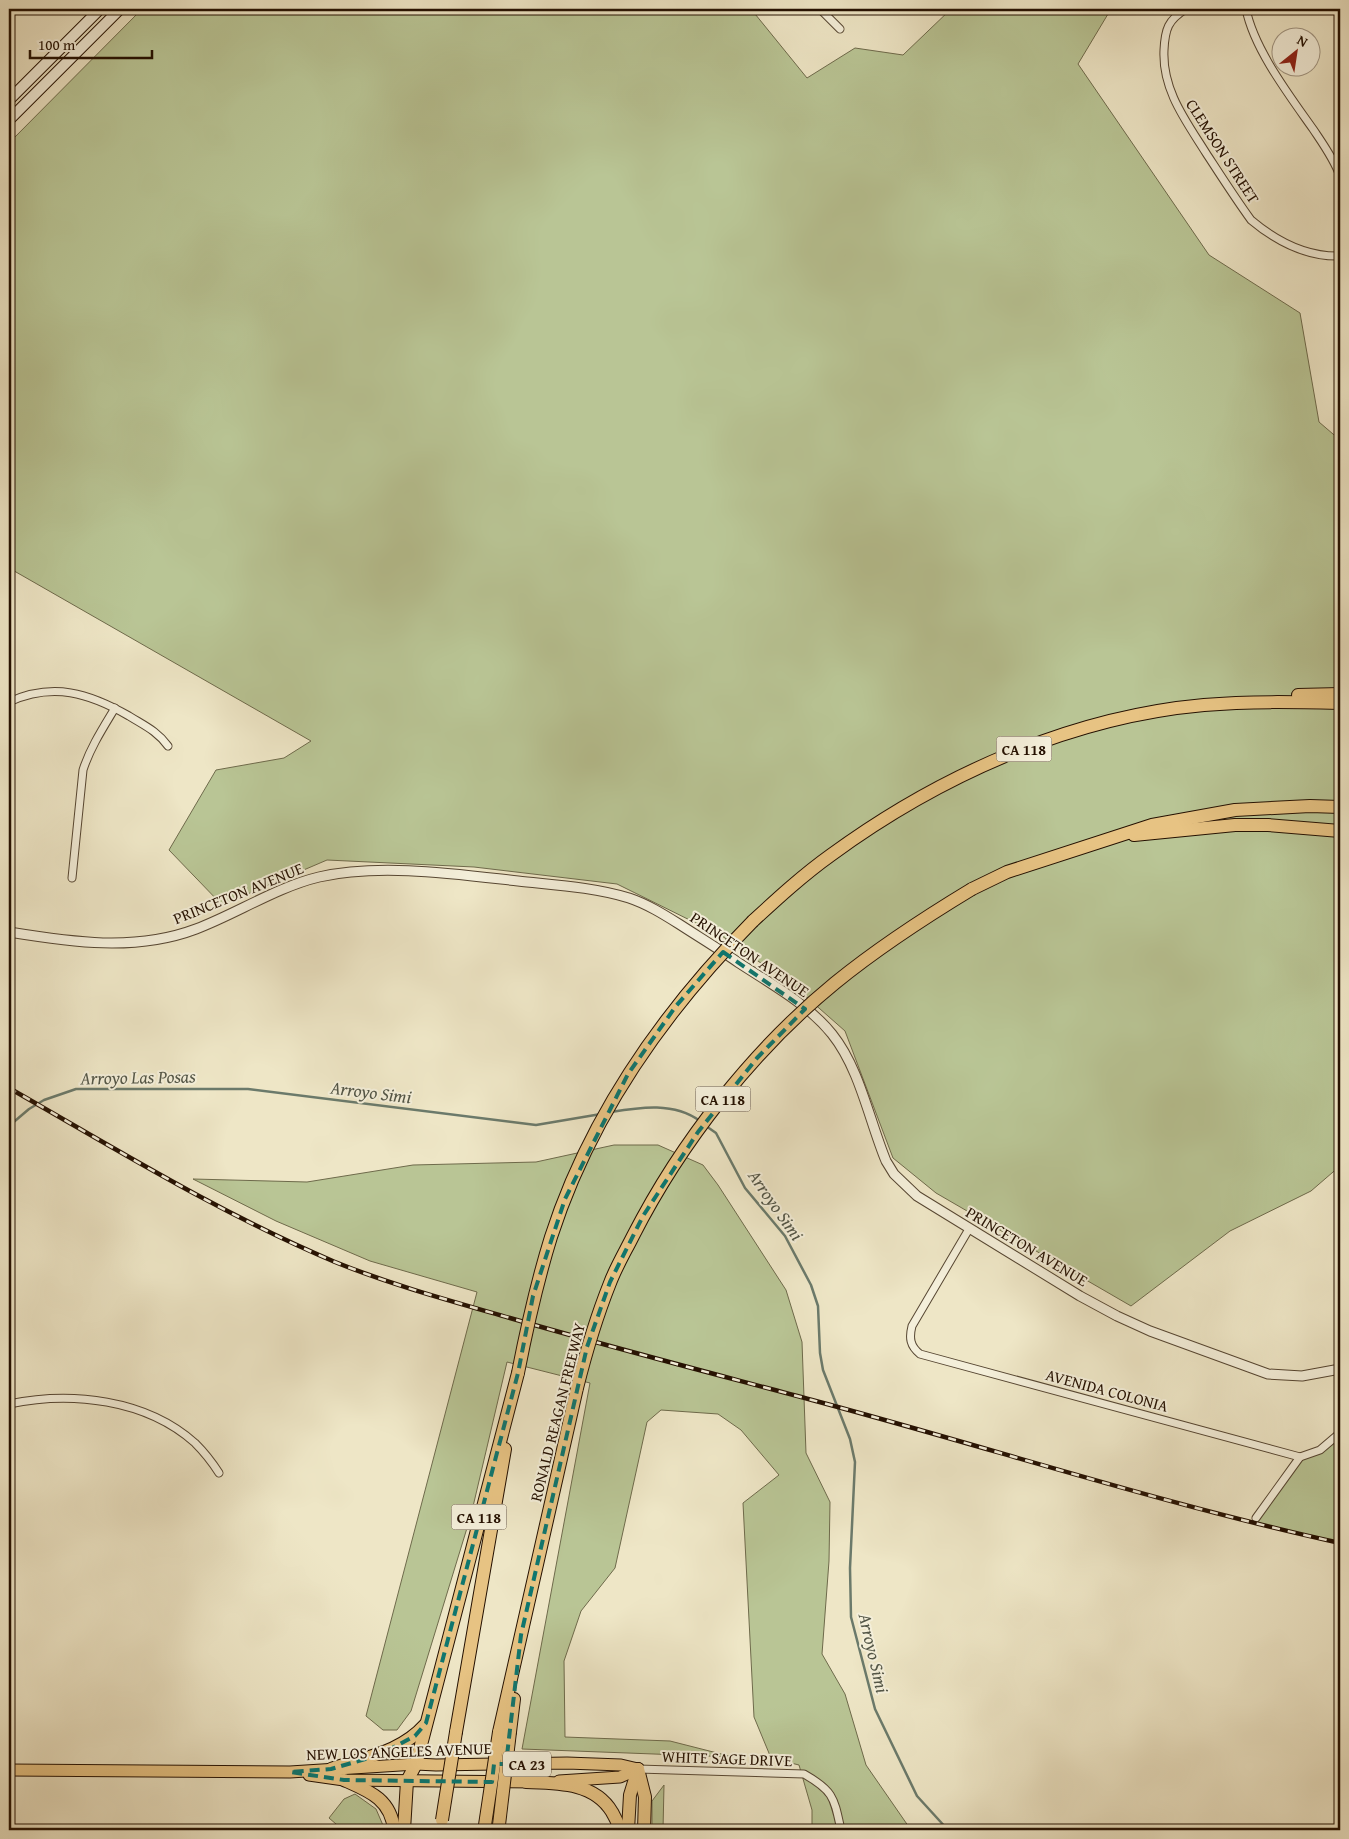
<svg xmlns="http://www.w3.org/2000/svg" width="1349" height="1839" font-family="'Gentium Book Plus',serif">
<rect width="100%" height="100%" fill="#eee6c6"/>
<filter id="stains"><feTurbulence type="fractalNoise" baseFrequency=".004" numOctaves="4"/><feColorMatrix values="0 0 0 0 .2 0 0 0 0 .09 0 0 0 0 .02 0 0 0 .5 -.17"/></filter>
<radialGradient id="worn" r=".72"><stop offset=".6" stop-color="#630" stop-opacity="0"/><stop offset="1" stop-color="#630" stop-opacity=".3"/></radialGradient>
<g fill="#b9c595" stroke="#6e6a4b">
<path d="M142,9h609l56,69 48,-30 48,7 48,-46h160l-33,55 131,191 91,58 19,109 21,18v726l-29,25 -81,40 -99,75 -195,-113 -43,-35 -48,-127 -51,-45 -72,-50 -105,-52 -143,-17 -147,-7 -105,45 -53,-55 47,-80 68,-12 27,-17 -302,-173v-425z"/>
<path d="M614,1145h44l45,20 15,20 68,105 16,52 4,111 24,49 -1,59 -7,93 23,40 21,71 45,65h-99v-20l-13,-45 -28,-7 -17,-41 -11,-214 36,-28 -38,-45 -23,-16 -57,-4 -14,12 -32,146 -34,43 -17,50 1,76 105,4 63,16 -211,-8 68,-366 -83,-21 -36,153 -60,196 -14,19h-14l-17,-14 111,-424 -107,-31 -94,-40 -83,-42 114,3 106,-17 123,-3z"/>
<path d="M1340,1433v110l-87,-21 47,-65 20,-7z"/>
<path d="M664,1785l-1,45h-11v-29z"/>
<path d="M355,1794l21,15 9,21h-42l-14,-12 15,-19z"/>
</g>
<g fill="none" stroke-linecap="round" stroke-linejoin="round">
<g stroke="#6b7a6b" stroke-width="2.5">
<path d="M611,1112c30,-5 63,-10 89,9"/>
<path d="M9,1126l20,-17 15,-9 32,-11h172l288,36 65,-11"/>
<path d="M706,1126l10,7 29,55 40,48 26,49 7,21 2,47 3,17 27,69 5,23 -5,106 1,49 24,92 42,87 31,34"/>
</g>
<defs>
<g id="minor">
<path d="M820,9l20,20"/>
<path d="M1186,9c-18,11 -21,20 -22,41 -2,40 22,71 42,103 15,23 29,45 45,67 25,21 55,37 89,36"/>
<path d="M1246,9c8,40 43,86 67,120 10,15 21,30 27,47"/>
<path d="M1340,286v23"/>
<path d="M9,702c44,-20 80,-9 120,14 16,10 28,15 39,30"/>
<path d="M72,878l11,-108c7,-22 20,-42 32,-62"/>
<path d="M969,1229l-57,97c-3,12 -2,20 8,28l380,103"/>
<path d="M9,1404c62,-13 137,-5 186,39 9,9 17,19 24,30"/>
<path d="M1256,1518l44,-61 20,-7 20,-17"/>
<path d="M638,1769l166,5c30,17 30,24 37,56"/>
</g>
<path id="tertiary" d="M9,932c62,10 126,20 187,-3 40,-15 81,-42 123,-52 60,-14 137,-3 199,4 36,4 75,6 111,17 18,6 34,16 50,26 20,13 40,25 60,39 32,21 69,41 93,71 28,35 37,86 54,127l8,13 23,22 163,100 37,20 33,15 118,43 34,2 38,-7"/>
<g id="secondary">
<path d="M9,100l91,-91"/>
<path d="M9,120l111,-111"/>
</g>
<g id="primary">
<path d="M9,1770l281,2 126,-8 20,1 131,-2 54,2 17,4"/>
<path d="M309,1775l35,5 192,2"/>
<path d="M559,1781l61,-4 18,-8"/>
</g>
<g id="motorway">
<path d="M1298,695l42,-1"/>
<path d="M1134,835l101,-10h33l72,6"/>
<path d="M972,889l35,-17 145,-47 83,-15 75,-4 30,1"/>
<path d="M753,921c25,-23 50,-46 78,-66 108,-79 239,-138 373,-150 45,-4 91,-3 136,-2"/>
<path d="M456,1732l49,-283"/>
<path d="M499,1732l78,-344"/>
<path d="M510,1732l4,-33"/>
<path d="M331,1769c34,-12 69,-16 94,-44"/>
<path d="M638,1769l7,28 -1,33"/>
<path d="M344,1780c25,11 47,19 50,50"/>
<path d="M526,1782c31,1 68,0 86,30 3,6 7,11 7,18"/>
<path d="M404,1830l3,-49 9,-17 102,-391"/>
<path d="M628,1830l2,-35 8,-26"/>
</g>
</defs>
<use href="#minor" stroke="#564632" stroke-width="9"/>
<use href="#tertiary" stroke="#564632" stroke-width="11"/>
<use href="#secondary" stroke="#241001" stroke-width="12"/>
<use href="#primary" stroke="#241001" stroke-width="13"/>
<use href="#motorway" stroke="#241001" stroke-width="14"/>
<use href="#minor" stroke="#f4efda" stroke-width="7"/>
<use href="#tertiary" stroke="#f4efda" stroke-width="9"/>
<use href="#secondary" stroke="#f4efda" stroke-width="10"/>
<use href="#primary" stroke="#e7c383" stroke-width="11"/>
<use href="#motorway" stroke="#e7c383" stroke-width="12"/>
<defs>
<path id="rail" d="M9,1088c107,61 212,126 326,174 57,23 116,39 175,56 100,29 201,55 302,82 176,47 350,104 528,143"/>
</defs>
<use href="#rail" stroke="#241001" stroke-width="4.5"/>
<use href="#rail" stroke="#f4efda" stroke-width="2.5" stroke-dasharray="8" stroke-linecap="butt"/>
<defs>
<g id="motorway-bridge">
<path d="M518,1373c9,-46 19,-91 33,-136 39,-121 114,-227 202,-316"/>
<path d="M577,1388c9,-36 19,-70 33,-105 6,-16 15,-31 23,-47 48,-94 120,-186 202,-253 43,-35 89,-65 137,-94"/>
<path d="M442,1820l14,-88"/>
<path d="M485,1825l14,-93"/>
<path d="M499,1825l11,-93"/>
</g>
</defs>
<use href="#motorway-bridge" stroke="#241001" stroke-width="14" stroke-linecap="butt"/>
<use href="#motorway-bridge" stroke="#e7c383" stroke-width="12"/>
</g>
<path fill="none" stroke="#0f766e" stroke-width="4" stroke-dasharray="10 6" stroke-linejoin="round" d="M723,952l82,57 -48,49 -59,74 -55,84 -33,66 -23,65 -66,288 -15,129h-12l-2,18 -148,-2 -54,-8 41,-3 48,-14 36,-19 11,-13 92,-350 15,-77 32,-97 63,-125 48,-68z"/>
<g text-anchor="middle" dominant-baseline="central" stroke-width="4" stroke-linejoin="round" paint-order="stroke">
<g fill="#f4efda" stroke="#625342" stroke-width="1">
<rect x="996.5" y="736.5" width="55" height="25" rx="4"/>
<rect x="695.5" y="1086.5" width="55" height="25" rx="4"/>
<rect x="451.5" y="1504.5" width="55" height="25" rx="4"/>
<rect x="503" y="1751.5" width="48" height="25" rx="4"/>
</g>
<g font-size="15" font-weight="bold" fill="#241001">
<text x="1024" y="749">CA 118</text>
<text x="723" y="1099">CA 118</text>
<text x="479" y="1517">CA 118</text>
<text x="527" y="1764">CA 23</text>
</g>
<g font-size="16" fill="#241001" stroke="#f4efda">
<text transform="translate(1223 151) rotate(57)">CLEMSON STREET</text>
<text transform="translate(238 893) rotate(-22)">PRINCETON AVENUE</text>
<text transform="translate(750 954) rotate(34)">PRINCETON AVENUE</text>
<text transform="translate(1027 1246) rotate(31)">PRINCETON AVENUE</text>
<text transform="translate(1107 1390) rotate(15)">AVENIDA COLONIA</text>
<text transform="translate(557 1412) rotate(-76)">RONALD REAGAN FREEWAY</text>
<text transform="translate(399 1751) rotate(-2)">NEW LOS ANGELES AVENUE</text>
<text transform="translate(727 1758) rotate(2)">WHITE SAGE DRIVE</text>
</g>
<g font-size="18" font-style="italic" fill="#535647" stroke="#f4efda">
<text transform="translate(138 1077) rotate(-1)">Arroyo Las Posas</text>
<text transform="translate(371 1092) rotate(7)">Arroyo Simi</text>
<text transform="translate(776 1205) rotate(55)">Arroyo Simi</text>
<text transform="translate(874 1653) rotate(77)">Arroyo Simi</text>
</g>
</g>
<rect width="1349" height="1839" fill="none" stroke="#eee6c6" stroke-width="30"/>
<rect x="10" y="10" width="1329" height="1819" fill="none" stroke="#241001" stroke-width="2.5"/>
<rect x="15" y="15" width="1319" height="1809" fill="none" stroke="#241001"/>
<g transform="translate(1296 52) rotate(30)"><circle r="24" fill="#f4efda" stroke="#a19683"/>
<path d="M0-4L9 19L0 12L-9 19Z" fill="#8f2418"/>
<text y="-8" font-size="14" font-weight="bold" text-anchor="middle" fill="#241001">N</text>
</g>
<path d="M30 50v8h122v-8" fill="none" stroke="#241001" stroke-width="2.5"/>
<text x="38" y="50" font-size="15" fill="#241001" stroke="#f4efda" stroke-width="4" paint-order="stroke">100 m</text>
<rect width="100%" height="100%" filter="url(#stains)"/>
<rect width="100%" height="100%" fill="url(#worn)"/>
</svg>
